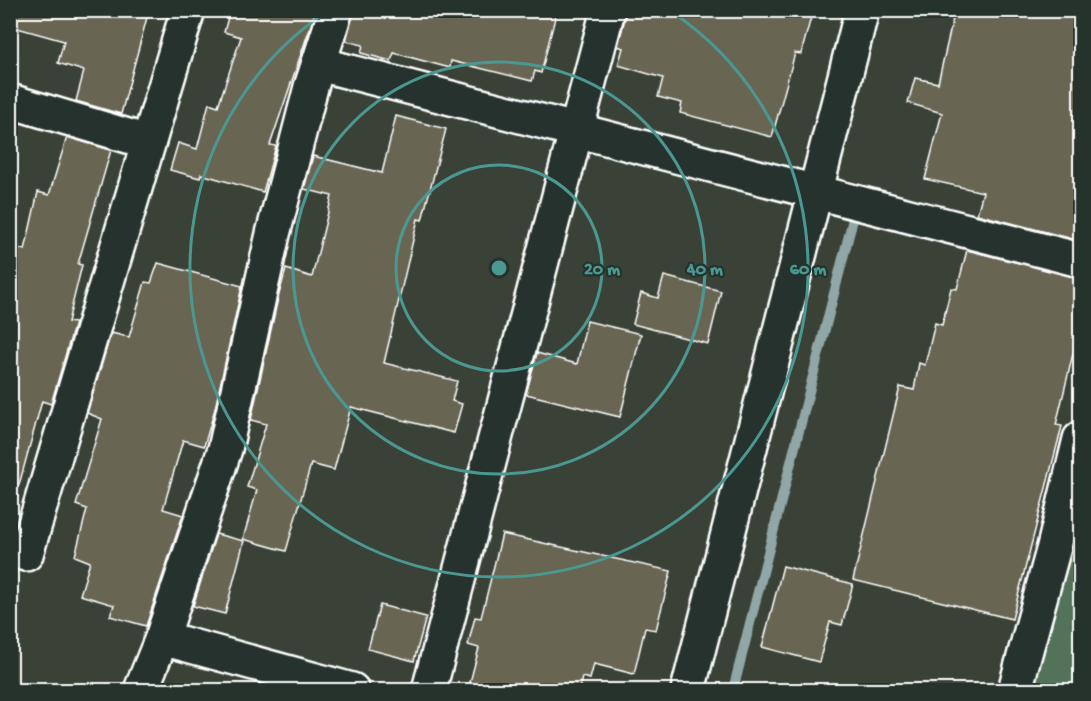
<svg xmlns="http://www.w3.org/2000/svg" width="1091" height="701" font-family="'Gochi Hand',sans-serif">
<rect width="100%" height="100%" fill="#3a4238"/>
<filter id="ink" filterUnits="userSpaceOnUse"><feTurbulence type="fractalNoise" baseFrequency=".0167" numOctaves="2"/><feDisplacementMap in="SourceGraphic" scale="12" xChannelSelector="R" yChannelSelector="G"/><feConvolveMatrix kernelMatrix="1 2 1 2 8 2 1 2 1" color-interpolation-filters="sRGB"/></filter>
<g filter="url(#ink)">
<path fill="#53725a" stroke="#a9b8ac" stroke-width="1.5" d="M1067,551l13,3v136h-48z"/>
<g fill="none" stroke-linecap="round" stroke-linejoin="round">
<path stroke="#91a7a7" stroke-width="10" d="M733,690l120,-471"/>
</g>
<g fill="#686652" stroke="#fff" stroke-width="1.5">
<path d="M10,10h139l-28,104 -45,-13 8,-30 -26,-8 6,-22 -54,-15z"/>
<path d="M230,10h86l-46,135 6,1 -13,46 -62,-18 -1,4 -30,-8 8,-27 19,6 12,-46 9,3 23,-69 -17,-5z"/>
<path d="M354,10h203l-16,63 -6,-2 -3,10 -81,-20 -1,7 -56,-15 -3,8 -30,-8 2,-8 -17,-4z"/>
<path d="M627,10h186l-12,44 -6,-1 -23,84 -92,-24 2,-10 -24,-6 5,-19 -45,-13 5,-17 -5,-2z"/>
<path d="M955,10h125v231l-103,-27 6,-22 -58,-13 17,-66 -34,-10 7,-25 23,5z"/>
<path d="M396,116l50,13 -24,91 -4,-1 -34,144 73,18 -5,20 10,3 -8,29 -103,-26 -17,63 -23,-6 -25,87 -43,-12 14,-49 -10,-3 19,-63 -15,-4 27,-122 8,-29 26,8 20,-81 -28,-7 9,-33 69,17z"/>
<path d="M67,137l44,13 -33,114 4,1 -14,57 7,1 -24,81 -9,-3 -23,84 -9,-1v-238l15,4 13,-58 11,3z"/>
<path d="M967,250l113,28v60l-3,-1 -21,88 6,1 -50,193 -159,-39 47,-193 14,3 5,-27 6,2 10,-42 7,2 9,-37 6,1z"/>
<path d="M158,263l84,23 -27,123 -11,37 -21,-6 -20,69 20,6 -37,111 -36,-10 4,-11 -34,-10 10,-33 -15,-6 12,-47 -11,-4 26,-86 -15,-6 24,-80 18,4 16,-55 6,1z"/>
<path d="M664,276l57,15 -13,53 -75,-20 8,-31 17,5z"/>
<path d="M587,321l54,13 -21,83 -94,-23 11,-41 40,11z"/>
<path d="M216,534l28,7 -19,73 -32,-8z"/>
<path d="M502,534l169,37 -15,59 -11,-2 -11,46 -40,-10 -4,15 -8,-2 -3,13h-111l11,-42 -11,-3 7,-28 6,1z"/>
<path d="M783,566l70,18 -11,41 -12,-3 -11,40 -57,-15z"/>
<path d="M380,605l46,12 -12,44 -46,-12z"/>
</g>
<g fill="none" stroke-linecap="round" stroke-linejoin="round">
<defs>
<g id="minor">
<path d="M319,64l761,196"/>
<path d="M10,101l138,41"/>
<path d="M10,550l16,4 162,-544"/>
<path d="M162,638l190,52"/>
<path d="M141,690l21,-52 63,-189 48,-215 38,-147 25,-77"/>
<path d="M429,690l179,-680"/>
<path d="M688,690l174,-680"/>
<path d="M1015,690l39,-143 26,-108"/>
</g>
</defs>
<use href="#minor" stroke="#fff" stroke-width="38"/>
<use href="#minor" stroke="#26332d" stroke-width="33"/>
</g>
</g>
<g fill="none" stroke="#4b9892" stroke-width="3">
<circle cx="499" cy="268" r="103"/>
<circle cx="499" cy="268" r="206"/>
<path d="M672 12A309 309 0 1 1 326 12"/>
</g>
<circle cx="499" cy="268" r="9" fill="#4b9892" stroke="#26332d" stroke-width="3"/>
<g font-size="18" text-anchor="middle" font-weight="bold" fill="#4b9892" stroke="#26332d" stroke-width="4.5" stroke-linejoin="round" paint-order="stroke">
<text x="602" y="274">20 m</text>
<text x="705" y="274">40 m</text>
<text x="808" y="274">60 m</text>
</g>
<rect width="1091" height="701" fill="none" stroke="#26332d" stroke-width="36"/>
<rect x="18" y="18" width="1055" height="665" fill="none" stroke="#fff" stroke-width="2" filter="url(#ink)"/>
</svg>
